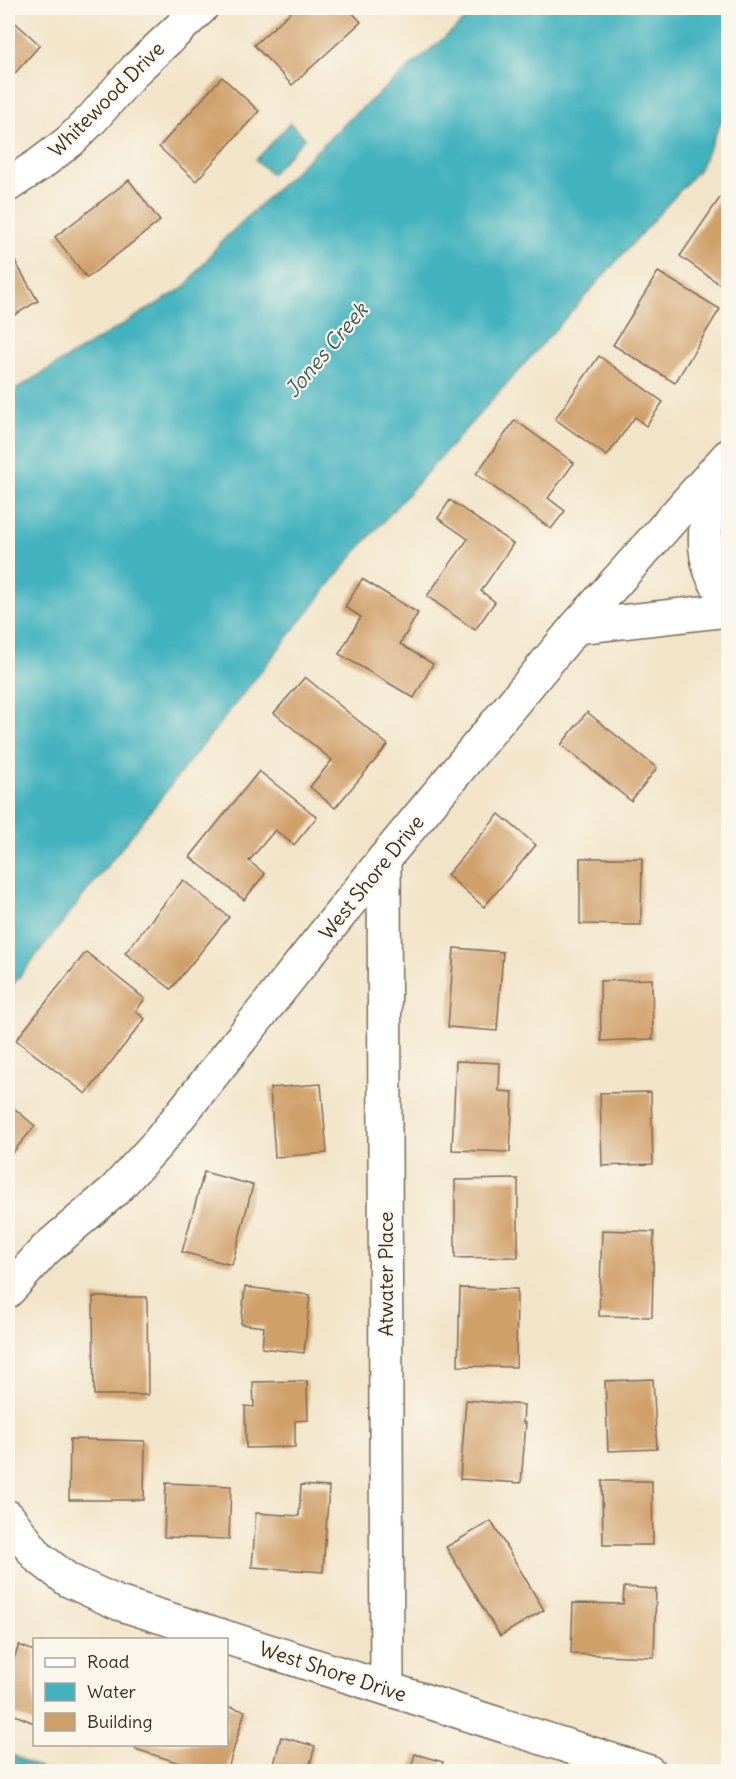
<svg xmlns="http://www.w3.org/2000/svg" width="736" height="1779" font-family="Delius,sans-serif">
<rect width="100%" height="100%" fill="#fbf7ec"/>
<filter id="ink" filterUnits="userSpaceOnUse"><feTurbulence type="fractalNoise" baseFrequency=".0167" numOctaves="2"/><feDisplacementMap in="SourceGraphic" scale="12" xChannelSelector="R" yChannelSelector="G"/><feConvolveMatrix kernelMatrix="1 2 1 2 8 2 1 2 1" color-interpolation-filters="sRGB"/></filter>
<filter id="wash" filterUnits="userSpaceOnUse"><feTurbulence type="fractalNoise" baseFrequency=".008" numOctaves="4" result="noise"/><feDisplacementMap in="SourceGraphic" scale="24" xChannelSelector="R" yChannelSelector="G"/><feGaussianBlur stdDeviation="1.35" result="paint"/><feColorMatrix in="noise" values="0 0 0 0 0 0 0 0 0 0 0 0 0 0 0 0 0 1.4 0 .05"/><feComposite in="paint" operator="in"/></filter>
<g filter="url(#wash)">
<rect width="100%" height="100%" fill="#f2e4c8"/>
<g fill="#43b2be" stroke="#3f6e6e" stroke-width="1.5">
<path d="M479,8h249v99l-28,61 -347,387 -345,436v-597l177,-107 36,-45 134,-128z"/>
<path d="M290,123l15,15 -34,36 -15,-14z"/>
<path d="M8,1753l38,18h-38z"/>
</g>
<g id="blocks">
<g fill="#d0a06b">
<path d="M295,8h53l13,14 -69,63 -38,-40z"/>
<path d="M8,16l32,29 -32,36z"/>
<path d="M222,77l37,34 -63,70 -37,-34z"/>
<path d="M129,180l31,41 -73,57 -32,-41z"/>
<path d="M728,186v104l-48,-34z"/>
<path d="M12,256l26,45 -30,18v-60z"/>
<path d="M658,272l62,37 -45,74 -62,-38z"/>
<path d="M599,356l64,46 -17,24 -11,-9 -28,39 -52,-37z"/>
<path d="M515,420l59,43 -26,35 17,13 -14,18 -75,-55z"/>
<path d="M450,500l63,44 -32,47 14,11 -20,28 -48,-34 41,-57 -30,-21z"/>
<path d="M362,579l56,34 -18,31 33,20 -19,34 -75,-44 22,-37 -16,-10z"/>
<path d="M305,677l83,68 -53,63 -25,-21 22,-27 -58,-47z"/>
<path d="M587,712l70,56 -26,33 -70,-56z"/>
<path d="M259,771l58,46 -23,28 -19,-15 -26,31 16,13 -21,26 -54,-43z"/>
<path d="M499,814l37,31 -52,62 -37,-32z"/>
<path d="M580,858h62l-1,67 -61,-1z"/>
<path d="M183,880l46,37 -58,72 -46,-36z"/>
<path d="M454,948l49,4 -6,79 -49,-4z"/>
<path d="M86,952l59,47 -9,12 9,8 -59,75 -70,-54z"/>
<path d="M652,979l1,60 -52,2 -1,-60z"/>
<path d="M456,1061l44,2 -1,28 14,1 -3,60 -58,-2z"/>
<path d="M321,1084l6,69 -52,4 -5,-69z"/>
<path d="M651,1092l2,72 -51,2 -2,-73z"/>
<path d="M8,1103l27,23 -27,32z"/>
<path d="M204,1172l49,13 -21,80 -50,-13z"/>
<path d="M518,1179v78l-63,1v-78z"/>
<path d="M602,1230l52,2 -2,85 -53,-1z"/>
<path d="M245,1287l65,8 -6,58 -42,-5 2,-21 -23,-3z"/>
<path d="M460,1288l57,1 -1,78 -58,-1z"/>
<path d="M93,1297h54l1,98h-54z"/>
<path d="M653,1379l4,70 -49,2 -3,-70z"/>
<path d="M307,1381l1,39 -13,1v26l-49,1 -1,-42 9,1 -1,-25z"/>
<path d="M466,1400l58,5 -1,18h3l-5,60 -61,-4z"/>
<path d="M70,1439l75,2 -1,59h-75z"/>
<path d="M602,1481h50l1,64h-50z"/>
<path d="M166,1483l65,3 -2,53 -65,-2z"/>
<path d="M301,1485l28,2 -6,85 -71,-5 4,-54 43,3z"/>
<path d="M491,1521l53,89 -44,26 -54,-89z"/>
<path d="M624,1587l32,2 -2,68 -83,-3 2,-51 50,1z"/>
<path d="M19,1645l15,6v72l-26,-11v-38z"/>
<path d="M226,1706l19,5 -18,61h-19l-73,-23 1,-5h90z"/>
<path d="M281,1737l34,9 -7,26h-36z"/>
<path d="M415,1754l28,8 -3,10h-30z"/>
</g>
</g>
</g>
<g filter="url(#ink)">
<use href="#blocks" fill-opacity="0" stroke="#7b6b5a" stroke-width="1.5"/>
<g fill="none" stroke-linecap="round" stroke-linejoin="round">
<defs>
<g id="street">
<path d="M8,185l32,-21 30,-23 23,-23 43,-49 65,-61"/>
<path d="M718,472c-13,46 -24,89 10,128"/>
<path d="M576,627l152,-17"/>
<path d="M384,859l3,829"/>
<path d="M8,1291l38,-42 69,-59 43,-47 226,-284 192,-232 152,-171"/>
<path d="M8,1517l30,40 30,23 50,23 531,169"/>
</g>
</defs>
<use href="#street" stroke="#7b6b5a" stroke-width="36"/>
<use href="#street" stroke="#fff" stroke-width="33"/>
</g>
</g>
<g text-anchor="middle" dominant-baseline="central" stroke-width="4.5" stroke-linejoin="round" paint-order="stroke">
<g font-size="20" fill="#3b2a1e" stroke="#fbf7ec">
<text transform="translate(106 99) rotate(-45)">Whitewood Drive</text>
<text transform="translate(371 877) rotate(-51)">West Shore Drive</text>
<text transform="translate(385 1274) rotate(-90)">Atwater Place</text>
<text transform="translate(333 1671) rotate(18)">West Shore Drive</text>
</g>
<g font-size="21" font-style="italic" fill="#3e5a56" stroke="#fbf7ec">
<text transform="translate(326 350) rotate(-50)">Jones Creek</text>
</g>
</g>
<rect width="736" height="1779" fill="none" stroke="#fbf7ec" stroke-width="30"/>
<rect x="33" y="1638" width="195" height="108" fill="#fbf7ec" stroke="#aea59a" stroke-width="1.5"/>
<rect x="45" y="1658" width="30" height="9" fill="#ffffff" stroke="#aea59a" stroke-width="1.5"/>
<text x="87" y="1668" font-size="18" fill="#3b2a1e">Road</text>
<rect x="45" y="1683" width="30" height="18" fill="#43b2be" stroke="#aea59a" stroke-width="1.5"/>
<text x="87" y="1698" font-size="18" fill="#3b2a1e">Water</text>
<rect x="45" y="1713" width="30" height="18" fill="#d0a06b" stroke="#aea59a" stroke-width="1.5"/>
<text x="87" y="1728" font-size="18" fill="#3b2a1e">Building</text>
</svg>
